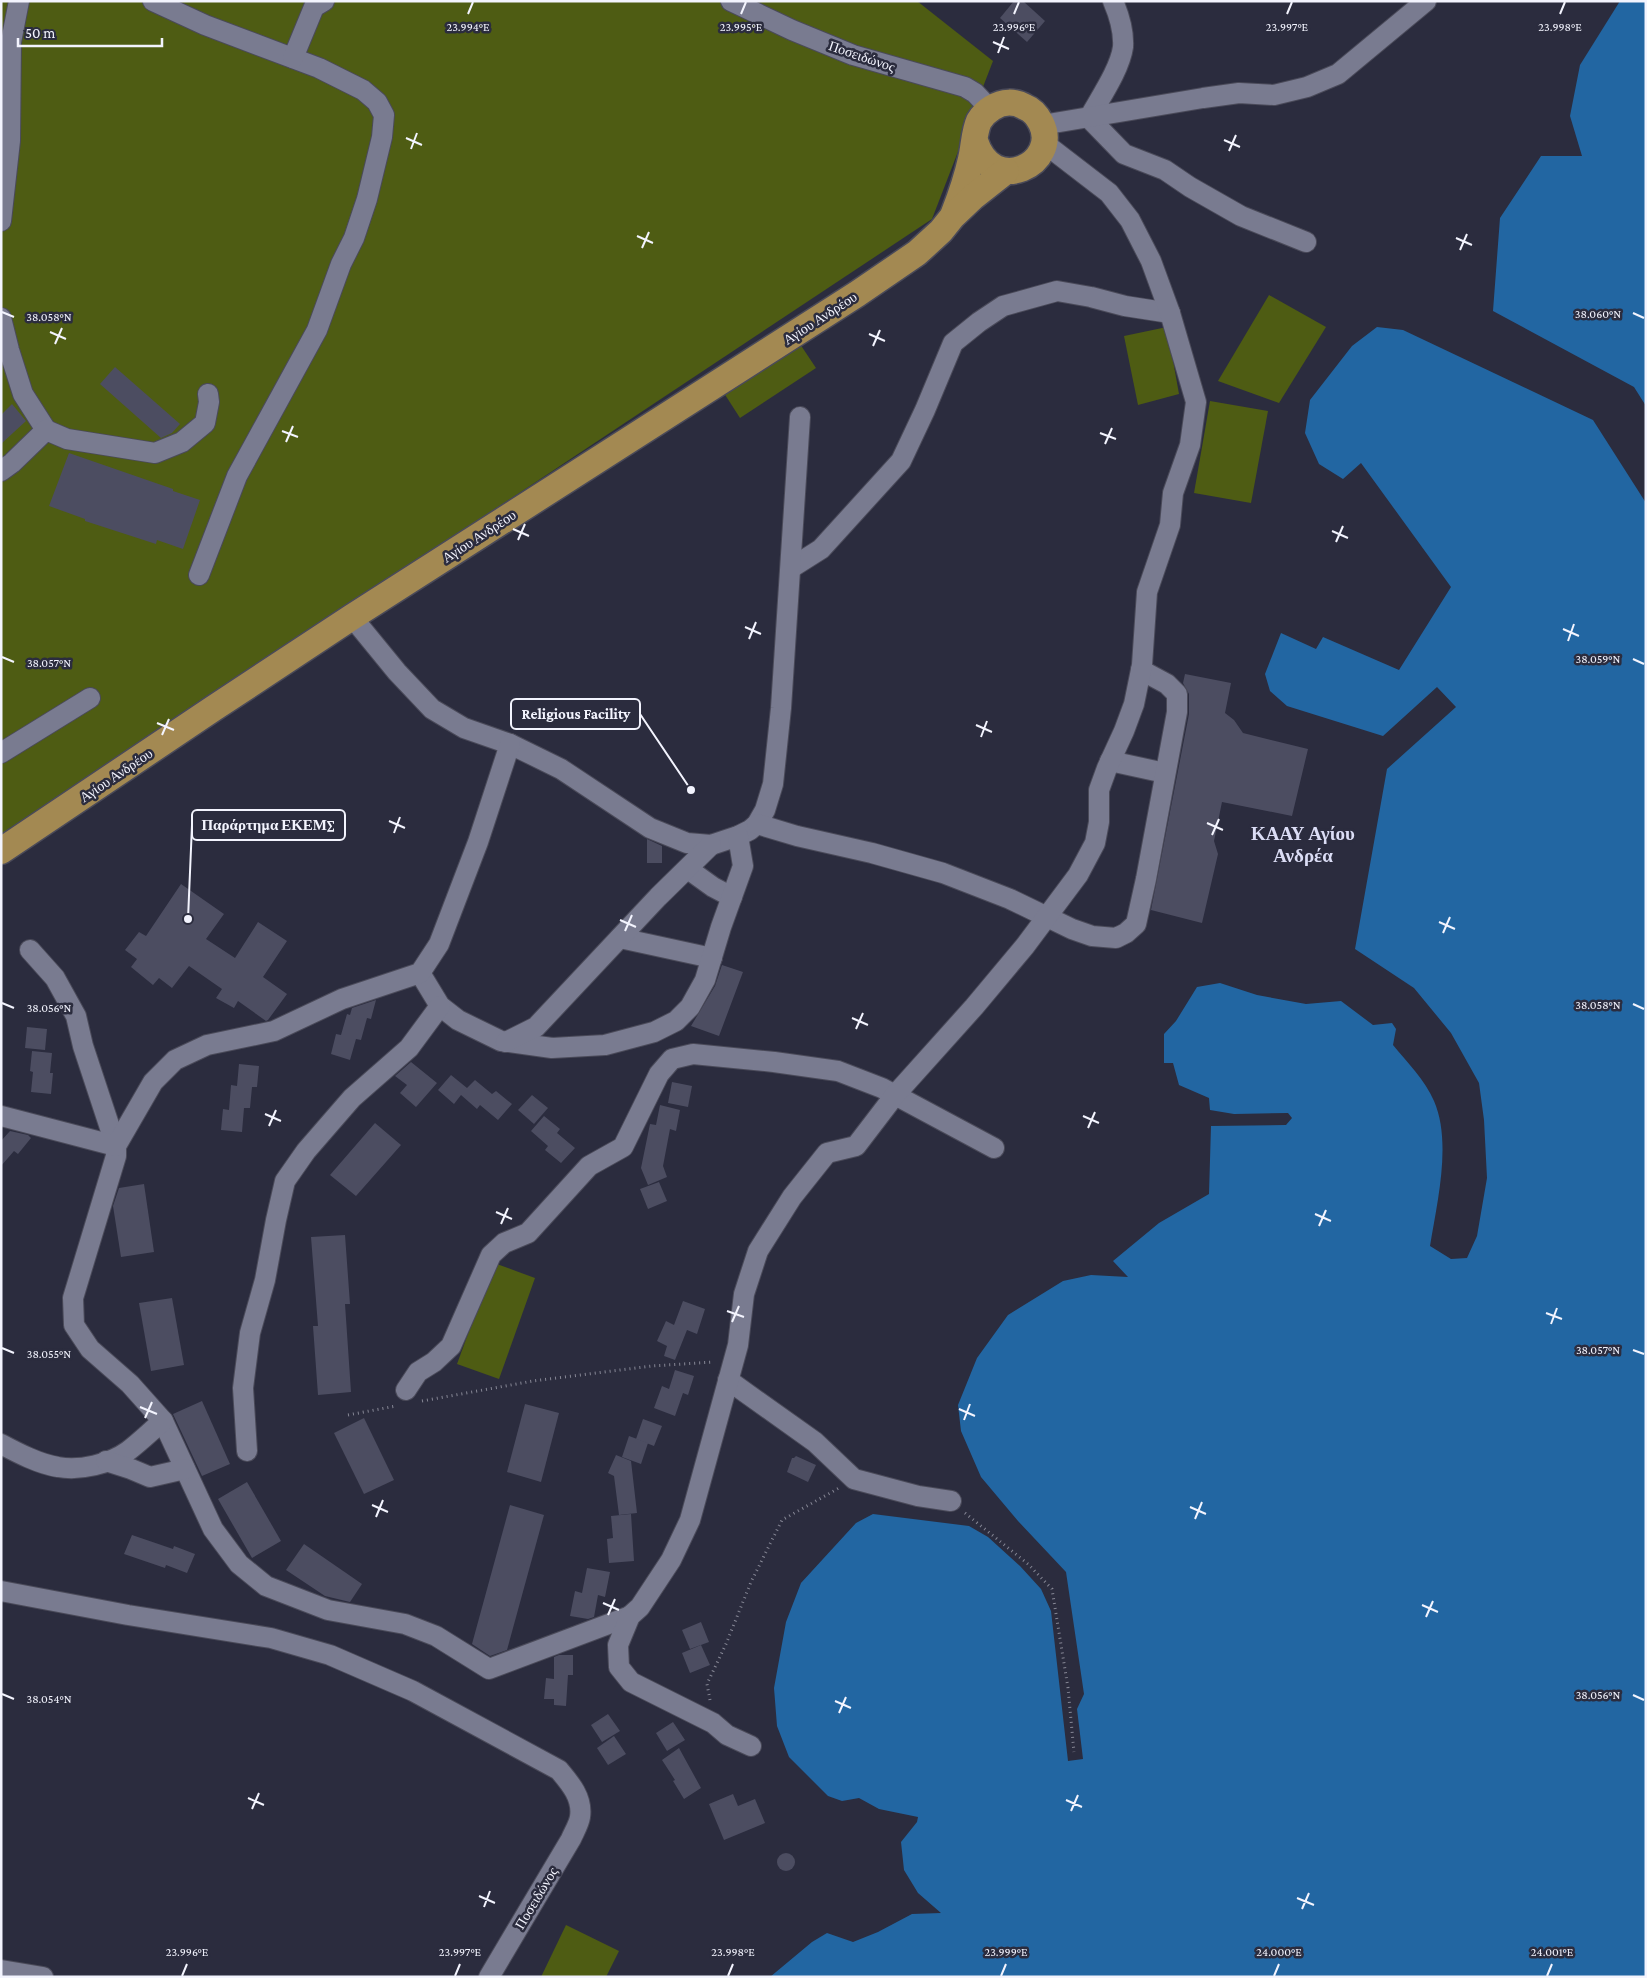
<svg xmlns="http://www.w3.org/2000/svg" width="1647" height="1978" font-family="'Crimson Pro',serif">
<rect width="100%" height="100%" fill="#2b2c3e"/>
<g fill="#4e5c13">
<path d="M1,1h916l76,60 -61,158 -931,618z"/>
<path d="M1269,295l57,32 -47,76 -61,-22z"/>
<path d="M788,326l28,42 -76,50 -27,-42z"/>
<path d="M1167,327l12,67 -41,11 -14,-69z"/>
<path d="M1210,401l58,10 -17,92 -57,-10z"/>
<path d="M494,1263l41,15 -36,101 -42,-15z"/>
<path d="M566,1925l53,26 -13,26h-65z"/>
</g>
<g fill="#2266a2">
<path d="M1620,1h26v405l-12,-19 -141,-76 7,-93 41,-62h41l-12,-40 10,-51z"/>
<path d="M1377,327l26,3 190,90 53,83v1474h-876l42,-35 15,-9 26,9 25,-10 34,-18 29,-1 -23,-20 -14,-23 -3,-28 16,-20 1,-5 -39,-8 -20,-11 -17,3 -14,-5 -39,-39 -12,-31 -3,-38 12,-66 15,-39 55,-60 17,-9 96,12 19,11 32,29 21,23 10,22 17,150 15,-2 -6,-50 7,-15 -18,-122 -48,-51 -37,-44 -20,-46 -3,-26 19,-47 31,-43 55,-34 28,-6 37,2 -15,-16 46,-38 50,-29 2,-68 75,-1 6,-7 -4,-5 -54,1 -24,-4 -1,-12 -30,-13 -6,-22h-9v-29l12,-13 21,-34 23,-4 37,12 49,9 35,-3 32,24 19,-2 4,6 -3,16c14,17 32,35 41,56 18,41 3,102 -4,145l21,13 16,-1 10,-22 10,-58 -3,-58 -5,-37 -28,-50 -37,-45 -59,-39 32,-180 69,-62 -19,-20 -54,49 -96,-30 -17,-15 -5,-17 16,-41 35,16 7,-12 76,33 52,-83 -90,-124 -18,16 -24,-15 -14,-31 5,-33 42,-54z"/>
</g>
<g fill="#4c4d61">
<path d="M1014,1h9l22,20 -18,21 -27,-24z"/>
<path d="M115,367l65,57 -8,9 -11,5 -61,-54z"/>
<path d="M12,404l14,17 -25,23v-29z"/>
<path d="M69,453l104,36v2l27,9 -17,49 -26,-9 -1,4 -71,-23v-2l-36,-13z"/>
<path d="M1185,674l46,9 -6,30 9,7 9,13 65,16 -16,67 -70,-14 -8,39 4,13 -16,69 -51,-13 38,-196v-20l-6,-11z"/>
<path d="M647,839l15,7v17h-15z"/>
<path d="M181,884l43,30 -18,25 29,19 23,-36 29,19 -24,36 24,17 -19,26 -2,1 -28,-20 -4,7 -18,-10 6,-9 -33,-23 -17,22 -13,-10 -6,7 -22,-18 6,-8 -12,-9 14,-18 7,4z"/>
<path d="M722,965l21,7 -24,64 -28,-10 24,-40z"/>
<path d="M376,1000l-5,19 -4,-1 -6,22 -5,-1 -6,21 -19,-6 5,-20 5,1 6,-21 3,1 2,-7z"/>
<path d="M27,1027l20,2 -2,21 -20,-2z"/>
<path d="M32,1051l20,2 -2,20h3l-2,21 -20,-2 2,-20 -3,-1z"/>
<path d="M411,1062l26,21 -21,24 -16,-14 7,-8 -12,-9z"/>
<path d="M239,1064l20,2 -2,21h-5l-2,21h-6l-2,24 -21,-2 2,-21 6,1 2,-25 6,1z"/>
<path d="M451,1075l16,13 8,-8 17,14 4,-3 16,13 -14,16 -18,-15 -3,4 -16,-14 -7,9 -16,-14z"/>
<path d="M672,1082l20,4 -4,21 -20,-4z"/>
<path d="M532,1095l16,13 -14,16 -16,-14z"/>
<path d="M660,1105l20,5 -4,21 -6,-2 -7,37 4,11 -19,8 -7,-17 9,-44 6,1z"/>
<path d="M544,1116l16,13 -3,4 18,15 -14,15 -16,-13 3,-4 -17,-15z"/>
<path d="M375,1123l26,22 -45,51 -26,-21z"/>
<path d="M10,1131l18,4 3,3 -13,16 -4,-3 -13,15v-25z"/>
<path d="M659,1182l8,19 -19,8 -8,-20z"/>
<path d="M144,1184l10,68 -33,5 -8,-51 6,-18z"/>
<path d="M345,1235l5,69h-5l6,88 -33,3 -5,-69h5l-7,-89z"/>
<path d="M172,1298l12,67 -33,6 -12,-68z"/>
<path d="M683,1301l22,8 -8,25 -10,-4 -12,30 -11,-4 3,-10 -10,-5 9,-20 8,4z"/>
<path d="M675,1370l19,6 -6,19 -5,-2 -8,23 -21,-8 8,-22 7,3z"/>
<path d="M202,1401l28,63 -28,12 -29,-62z"/>
<path d="M525,1404l34,9 -18,69 -34,-10z"/>
<path d="M364,1418l30,62 -30,14 -30,-61z"/>
<path d="M643,1419l19,7 -8,20 -18,-7z"/>
<path d="M629,1436l19,7 -7,21 -19,-7z"/>
<path d="M616,1455l15,6 6,52 -18,2 -5,-39 -6,-3z"/>
<path d="M796,1456l20,9 -8,17 -21,-10 5,-14h2z"/>
<path d="M247,1482l34,59 -29,17 -34,-59z"/>
<path d="M510,1505l34,10 -37,135 -17,6 -18,-12z"/>
<path d="M631,1514l3,47 -25,2 -2,-24 6,-1 -2,-22z"/>
<path d="M132,1535l41,14 1,-3 21,8 -8,19 -21,-8 -1,3 -41,-14z"/>
<path d="M304,1544l58,40 -12,18 -25,-6 -39,-26z"/>
<path d="M587,1568l23,4 -5,25 -7,-2 -4,22 -6,2 -18,-3 5,-25 7,2z"/>
<path d="M701,1622l8,20 -19,7 -8,-19z"/>
<path d="M701,1645l9,20 -20,8 -8,-20z"/>
<path d="M559,1655h14v20h-5l-2,31 -12,-1v-6h-10l2,-21 8,1v-22z"/>
<path d="M608,1714l12,17 -18,11 -11,-17z"/>
<path d="M673,1722l12,18 -18,11 -11,-18z"/>
<path d="M614,1736l12,18 -18,11 -11,-17z"/>
<path d="M679,1748l22,40 -17,11 -11,-18 2,-1 -13,-20z"/>
<path d="M733,1794l5,12 17,-7 10,24 -41,17 -15,-36z"/>
<circle cx="786" cy="1862" r="9"/>
</g>
<g fill="none" stroke-linecap="round" stroke-linejoin="round">
<defs>
<g id="minor">
<path d="M153,1l52,24 114,43 44,22 14,12 7,13 -2,22 -15,62 -13,39 -13,26 -24,66 -80,146 -38,99"/>
<path d="M731,1l61,29 61,25 112,32 10,6 15,16"/>
<path d="M1113,1c6,14 11,31 10,46 -3,22 -23,51 -34,71l35,36 41,16 25,17 51,29 65,26"/>
<path d="M293,58l21,-51 10,-6"/>
<path d="M1042,125l161,-27 36,-5 35,2 33,-8 31,-13 88,-73"/>
<path d="M1,221l9,-80 1,-99 8,-41"/>
<path d="M1,318l8,32 14,44 23,36"/>
<path d="M1,471l11,-8 34,-33 21,9 88,14 27,-11 23,-19 4,-21 -1,-8"/>
<path d="M791,568l30,-19 80,-88 24,-51 28,-67 26,-21 24,-16 54,-15 34,6 34,9 45,7"/>
<path d="M352,617l45,55 35,37 32,19 46,16 51,25 89,59 37,15 24,2 27,-9 12,-6 7,-6 8,-14 8,-26 8,-76 19,-291"/>
<path d="M1,753l89,-55"/>
<path d="M1110,761l55,12"/>
<path d="M757,824l40,12 75,17 71,20 67,26 62,30 20,7 24,2 10,-5 10,-9 10,-45 31,-167v-18l-10,-10 -26,-14"/>
<path d="M688,869l25,18 19,10"/>
<path d="M620,938l92,20"/>
<path d="M30,950l25,28 21,38 7,30 33,100v10l-43,142 1,27 16,24 40,35 33,37 50,108 26,35 27,22 62,24 77,14 31,12 53,33 141,-53"/>
<path d="M420,973l20,33 18,14 43,21 51,7 53,-3 49,-13 22,-11 14,-14 15,-27 16,-53 22,-61 -5,-30"/>
<path d="M506,1042l30,-15 122,-130 53,-52"/>
<path d="M1,1116l115,30 37,-64 22,-22 32,-15 67,-14 68,-32 78,-26 19,-29 39,-102 32,-98"/>
<path d="M728,1380l87,62 39,37 64,17 33,5"/>
<path d="M406,1390l12,-18 16,-10 17,-16 40,-91 13,-12 24,-10 61,-67 34,-19 36,-73 13,-15 21,-5 81,8 64,9 44,17 112,60"/>
<path d="M1,1444c17,9 38,20 57,23 22,4 52,-3 70,-16 12,-9 23,-20 35,-30"/>
<path d="M247,1451l-4,-63 7,-55 15,-53 11,-60 9,-39 21,-30 46,-53 57,-50 31,-42"/>
<path d="M106,1461l25,8 19,8 35,-8"/>
<path d="M1,1591l127,24 143,23 59,17 83,36 146,79c11,13 24,28 21,47 -1,7 -6,15 -9,22l-82,138"/>
<path d="M751,1746l-24,-11 -14,-12 -82,-41 -12,-15 -1,-22 12,-29 10,-9 31,-47 19,-40 48,-175 6,-51 14,-43 34,-54 35,-44 29,-7 39,-51 79,-88 51,-61 53,-71 17,-32 4,-21v-32l8,-22 17,-37 10,-27 8,-39 5,-73 23,-67 3,-32 17,-48 6,-43 -26,-89 -19,-52 -21,-41 -21,-27 -65,-50"/>
<path d="M1,1970l42,7"/>
</g>
<g id="major">
<path d="M954,213c7,-18 13,-36 17,-54 3,-12 3,-27 8,-38 3,-5 8,-10 13,-13 11,-7 23,-7 33,-1 8,3 12,8 16,16 20,40 -48,75 -66,18"/>
<path d="M1,851l213,-143 138,-91 505,-323 60,-41 24,-22 12,-15 20,-19 33,-26"/>
</g>
</defs>
<use href="#minor" stroke="#4a4a59" stroke-width="22"/>
<use href="#major" stroke="#4a4a59" stroke-width="29"/>
<g stroke="#868795" stroke-width="3" stroke-dasharray="1 4" stroke-linecap="butt">
<path d="M422,1401l111,-20 119,-15 61,-4"/>
<path d="M348,1415l48,-9"/>
<path d="M965,1513l63,51 24,25 16,99 6,64"/>
<path d="M710,1700l-3,-16 19,-40 25,-62 31,-62 57,-32"/>
</g>
<use href="#minor" stroke="#797b90" stroke-width="20"/>
<use href="#major" stroke="#a38952" stroke-width="26"/>
</g>
<path fill="none" stroke="#f3f4fe" stroke-width="2" d="M468,14l5,-12M741,14l5,-12M1014,14l5,-12M1287,14l5,-12M1560,14l5,-12M993,42l16,7M998,53l6,-16M406,138l16,7M1224,140l16,7M411,149l6,-16M1229,151l7,-16M637,236l16,7M1456,238l16,7M642,248l7,-16M1460,250l7,-16M2,312l12,5M1633,313l11,5M50,332l16,7M869,334l16,7M55,344l7,-16M873,346l7,-16M282,431l16,6M1100,433l16,6M286,442l7,-16M1105,444l7,-16M513,529l16,7M1332,531l16,7M518,540l7,-16M1336,542l7,-16M745,627l16,7M1563,629l16,7M749,639l7,-17M1568,641l6,-17M2,657l12,5M1633,659l11,5M157,723l17,7M976,725l16,7M162,735l7,-16M981,737l6,-16M389,821l16,7M1207,823l16,7M394,833l6,-16M1212,835l7,-16M620,920l16,7M1439,922l16,7M625,931l7,-16M1443,933l7,-16M2,1003l12,5M1633,1004l11,5M852,1018l16,7M856,1029l7,-16M265,1114l16,7M1083,1116l16,7M269,1126l7,-16M1088,1128l7,-16M496,1212l16,7M1315,1214l16,7M501,1224l7,-16M1319,1226l7,-16M727,1311l17,6M1546,1313l16,6M732,1322l7,-16M1551,1324l6,-16M2,1348l12,5M1633,1350l11,4M140,1407l17,7M959,1409l16,7M145,1418l7,-16M964,1420l6,-16M372,1505l16,7M1190,1507l16,7M376,1517l7,-17M1195,1519l7,-17M603,1603l16,7M1422,1605l16,7M608,1615l7,-16M1426,1617l7,-16M2,1694l12,5M1633,1695l11,5M835,1701l16,7M839,1713l7,-16M248,1798l16,7M1066,1800l16,7M252,1809l7,-16M1071,1811l7,-16M479,1896l16,7M1297,1898l17,7M484,1907l6,-16M1302,1909l7,-16M182,1976l5,-12M455,1976l5,-12M728,1976l5,-12M1001,1976l5,-12M1274,1976l5,-12M1547,1976l5,-12"/>
<g text-anchor="middle" dominant-baseline="central" stroke-width="5" stroke-linejoin="round" paint-order="stroke">
<g font-size="14" fill="#f3f4fe" stroke="#2b2c3e">
<text transform="translate(862 56) rotate(19)">Ποσειδώνος</text>
<text transform="translate(820 318) rotate(-33)">Αγίου Ανδρέου</text>
<text transform="translate(479 536) rotate(-33)">Αγίου Ανδρέου</text>
<text transform="translate(116 775) rotate(-34)">Αγίου Ανδρέου</text>
<text transform="translate(536 1898) rotate(-59)">Ποσειδώνος</text>
</g>
<g font-size="19" font-weight="bold" fill="#dbddf5" stroke="#2b2c3e">
<text x="1303" y="833">ΚΑΑΥ Αγίου<tspan x="1303" dy="22">Ανδρέα</tspan></text>
</g>
</g>
<g font-size="12" text-anchor="middle" fill="#f3f4fe" stroke="#2b2c3e" stroke-width="5" stroke-linejoin="round" paint-order="stroke">
<text x="468" y="31">23.994°E</text>
<text x="741" y="31">23.995°E</text>
<text x="1560" y="31">23.998°E</text>
<text x="1014" y="31">23.996°E</text>
<text x="1287" y="31">23.997°E</text>
<text x="1598" y="318">38.060°N</text>
<text x="49" y="321">38.058°N</text>
<text x="1598" y="663">38.059°N</text>
<text x="49" y="667">38.057°N</text>
<text x="1598" y="1009">38.058°N</text>
<text x="49" y="1012">38.056°N</text>
<text x="1598" y="1354">38.057°N</text>
<text x="49" y="1358">38.055°N</text>
<text x="1598" y="1699">38.056°N</text>
<text x="49" y="1703">38.054°N</text>
<text x="187" y="1956">23.996°E</text>
<text x="460" y="1956">23.997°E</text>
<text x="733" y="1956">23.998°E</text>
<text x="1006" y="1956">23.999°E</text>
<text x="1279" y="1956">24.000°E</text>
<text x="1552" y="1956">24.001°E</text>
</g>
<path fill="none" stroke="#f3f4fe" stroke-width="2" d="M691 790L640 714M188 919L192 825"/>
<g fill="#f3f4fe" stroke="#2b2c3e" stroke-width="2">
<circle cx="691" cy="790" r="5"/>
<circle cx="188" cy="919" r="5"/>
</g>
<g fill="#2b2c3e" stroke="#f3f4fe" stroke-width="2">
<rect x="511" y="699" width="129" height="30" rx="5"/>
<rect x="192" y="810" width="153" height="30" rx="5"/>
</g>
<g font-size="15" text-anchor="middle" font-weight="bold" fill="#f3f4fe">
<text x="576" y="719">Religious Facility</text>
<text x="268" y="830">Παράρτημα ΕΚΕΜΣ</text>
</g>
<rect width="1647" height="1978" fill="none" stroke="#f3f4fe" stroke-width="5"/>
<path d="M18 38v8h144v-8" fill="none" stroke="#f3f4fe" stroke-width="2.5"/>
<text x="25" y="38" font-size="15" fill="#f3f4fe" stroke="#2b2c3e" stroke-width="4" paint-order="stroke">50 m</text>
</svg>
